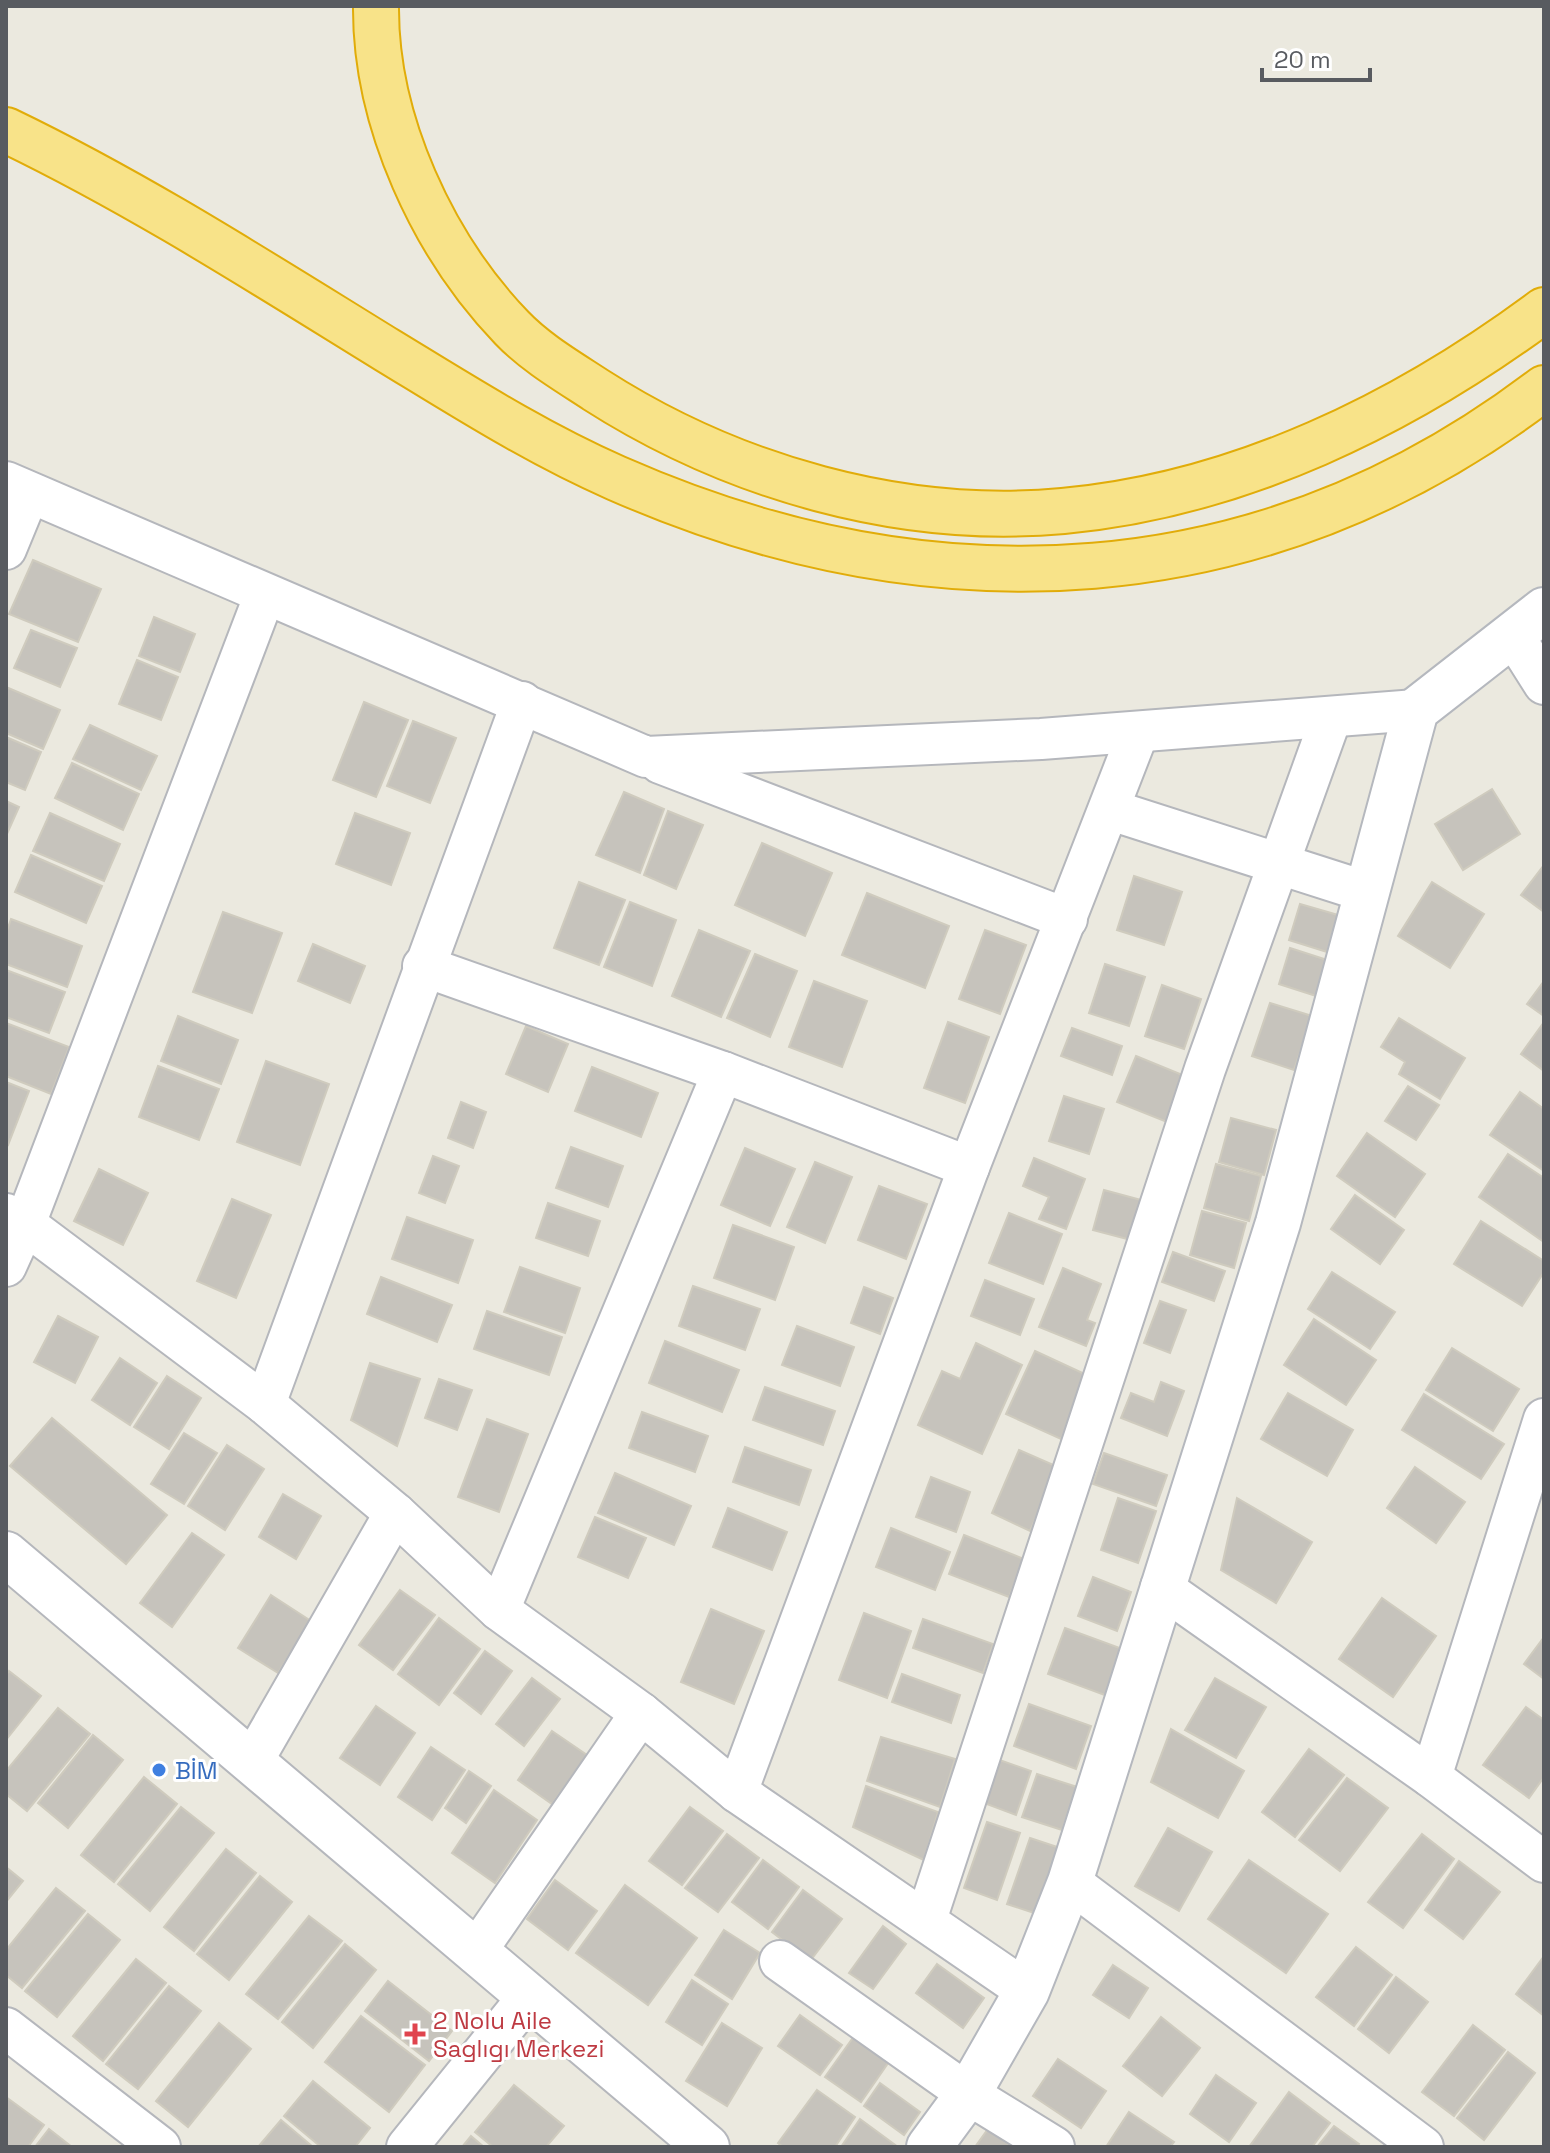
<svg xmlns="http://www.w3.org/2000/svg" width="1550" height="2153" font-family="'Space Grotesk',sans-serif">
<rect width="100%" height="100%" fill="#ebe9df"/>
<g fill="#c6c3bc" stroke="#cfcbbe" stroke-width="2">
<path d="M33,560l68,29 -23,53 -69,-28z"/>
<path d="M154,617l41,17 -15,38 -41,-16z"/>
<path d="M31,630l46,18 -17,39 -46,-19z"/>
<path d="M137,660l41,17 -17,43 -42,-16z"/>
<path d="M6,687l54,23 -17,39 -37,-16z"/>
<path d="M364,702l44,18 -32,77 -43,-17z"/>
<path d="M413,721l43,17 -26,65 -43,-17z"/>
<path d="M90,725l67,31 -16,34 -68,-31z"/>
<path d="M6,737l35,15 -16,38 -19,-8z"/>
<path d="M72,763l67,31 -16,36 -68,-32z"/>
<path d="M1492,789l28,45 -57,36 -28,-46z"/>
<path d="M624,792l40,17 -24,64 -44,-18z"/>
<path d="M6,801l13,6 -13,29z"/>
<path d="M668,811l35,14 -27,64 -32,-14z"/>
<path d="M50,813l70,31 -16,37 -71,-30z"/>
<path d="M355,813l55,20 -19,52 -55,-21z"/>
<path d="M762,843l70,30 -27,63 -70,-31z"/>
<path d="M31,855l71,31 -16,37 -71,-31z"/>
<path d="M1544,865v47l-23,-17z"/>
<path d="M1134,876l48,16 -18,53 -47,-15z"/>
<path d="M579,882l46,18 -26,65 -45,-17z"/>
<path d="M1432,882l52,32 -34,54 -52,-32z"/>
<path d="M867,893l82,33 -24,62 -83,-33z"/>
<path d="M630,902l46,18 -24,66 -48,-19z"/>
<path d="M1300,904l38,11 -11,37 -38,-12z"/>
<path d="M223,912l59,21 -30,80 -59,-21z"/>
<path d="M11,919l71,27 -15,41 -61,-23v-30z"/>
<path d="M699,930l51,21 -29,66 -49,-21z"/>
<path d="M985,930l41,15 -26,69 -41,-15z"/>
<path d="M313,944l52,22 -15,37 -52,-22z"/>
<path d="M1290,948l37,12 -11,36 -37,-12z"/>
<path d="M755,954l42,17 -27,66 -43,-19z"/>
<path d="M1105,964l40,13 -16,49 -40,-13z"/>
<path d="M6,970l59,22 -16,41 -43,-16z"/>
<path d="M814,981l53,20 -25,66 -53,-20z"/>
<path d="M1544,981v35l-17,-12z"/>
<path d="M1162,985l39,14 -17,50 -39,-13z"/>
<path d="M1270,1003l42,13 -18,54 -42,-14z"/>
<path d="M178,1016l60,24 -17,44 -60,-23z"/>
<path d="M1399,1018l66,40 -25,41 -41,-25 6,-12 -24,-15z"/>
<path d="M948,1022l41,15 -24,66 -41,-15z"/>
<path d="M1544,1022v49l-23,-17z"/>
<path d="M6,1023l63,24 -18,47 -45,-18z"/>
<path d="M526,1026l42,18 -20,48 -42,-18z"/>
<path d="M1072,1028l50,18 -10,29 -51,-19z"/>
<path d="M1136,1056l49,20 -18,46 -50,-20z"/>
<path d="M266,1061l63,23 -29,81 -63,-23z"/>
<path d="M158,1066l61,23 -20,51 -60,-23z"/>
<path d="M592,1067l66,26 -17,44 -66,-26z"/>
<path d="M6,1082l23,9 -21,54 -2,-1z"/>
<path d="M1408,1086l31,19 -23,35 -31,-19z"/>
<path d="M1520,1092l24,17v62l-54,-36z"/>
<path d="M1064,1096l40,13 -15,45 -40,-13z"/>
<path d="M461,1102l25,10 -13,36 -25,-10z"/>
<path d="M1231,1118l45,12 -12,45 -45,-13z"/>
<path d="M1367,1133l58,41 -30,43 -58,-41z"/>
<path d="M571,1147l52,19 -15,41 -52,-19z"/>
<path d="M745,1148l50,21 -25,57 -49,-21z"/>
<path d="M1508,1154l36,24v64l-65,-45z"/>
<path d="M433,1156l26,10 -14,37 -26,-10z"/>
<path d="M1034,1158l51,21 -19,50 -27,-10 10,-22 -26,-11z"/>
<path d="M815,1162l37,15 -27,66 -38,-16z"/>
<path d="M1216,1164l45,12 -12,45 -45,-13z"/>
<path d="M99,1169l49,24 -25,52 -49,-24z"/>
<path d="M879,1186l48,18 -21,55 -48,-19z"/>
<path d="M1104,1190l37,10 -10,40 -38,-10z"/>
<path d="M1355,1195l49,35 -24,34 -49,-35z"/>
<path d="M232,1199l39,16 -35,83 -39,-17z"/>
<path d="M548,1203l52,18 -12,35 -52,-18z"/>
<path d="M1202,1211l44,12 -12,45 -44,-13z"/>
<path d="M1009,1213l53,21 -19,50 -54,-21z"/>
<path d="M407,1217l66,23 -15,43 -66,-24z"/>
<path d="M1481,1221l63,40v11l-22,34 -68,-42z"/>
<path d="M733,1225l61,22 -19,53 -61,-22z"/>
<path d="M1173,1252l52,19 -11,30 -52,-19z"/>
<path d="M520,1267l60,21 -15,45 -61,-21z"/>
<path d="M1063,1268l38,16 -14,36 8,3 -9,23 -47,-19z"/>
<path d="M1332,1272l63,40 -25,37 -62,-40z"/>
<path d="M381,1277l71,28 -15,37 -70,-28z"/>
<path d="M985,1280l49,19 -14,36 -49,-19z"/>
<path d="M693,1286l67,23 -15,41 -66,-24z"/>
<path d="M864,1287l29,11 -13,36 -29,-11z"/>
<path d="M1160,1301l26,9 -16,43 -26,-10z"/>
<path d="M487,1311l75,26 -13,38 -75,-26z"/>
<path d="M58,1316l40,21 -23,46 -41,-21z"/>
<path d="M1314,1319l62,41 -30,45 -62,-40z"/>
<path d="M797,1326l57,21 -14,39 -58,-21z"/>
<path d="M665,1341l74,29 -17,42 -73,-29z"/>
<path d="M976,1343l46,22 -40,89 -64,-29 24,-54 18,8z"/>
<path d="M1452,1348l67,41 -26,42 -67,-41z"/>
<path d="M1035,1351l54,25 -28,63 -55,-25z"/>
<path d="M120,1358l37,25 -27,42 -38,-25z"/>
<path d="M370,1363l50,16 -23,67 -46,-26z"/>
<path d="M167,1376l34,22 -32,51 -35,-22z"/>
<path d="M439,1379l33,11 -15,40 -32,-12z"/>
<path d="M1161,1382l23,9 -17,45 -46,-18 10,-25 23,9z"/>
<path d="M765,1387l70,24 -12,34 -70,-25z"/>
<path d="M1288,1393l65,37 -26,46 -66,-37z"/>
<path d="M1424,1394l80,50 -23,35 -79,-49z"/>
<path d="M642,1412l66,24 -13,36 -66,-24z"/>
<path d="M52,1418l115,97 -41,49 -116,-98z"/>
<path d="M487,1419l41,15 -29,78 -41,-15z"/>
<path d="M184,1433l33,20 -33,51 -33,-20z"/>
<path d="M227,1445l37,24 -39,61 -37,-24z"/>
<path d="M745,1447l66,23 -12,35 -66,-23z"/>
<path d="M1019,1450l39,17 -28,64 -38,-18z"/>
<path d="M1104,1453l63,22 -11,31 -63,-22z"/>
<path d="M1415,1467l50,35 -29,41 -49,-35z"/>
<path d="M615,1473l76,33 -17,39 -76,-32z"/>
<path d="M931,1477l39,15 -14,40 -40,-15z"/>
<path d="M283,1494l38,22 -25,43 -37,-22z"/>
<path d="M1118,1498l38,13 -18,52 -37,-13z"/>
<path d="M1237,1498l75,44 -36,61 -55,-33z"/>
<path d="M728,1508l59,24 -15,38 -59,-23z"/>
<path d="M595,1517l51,21 -18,40 -50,-21z"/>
<path d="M891,1528l59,24 -15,38 -59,-23z"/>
<path d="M192,1533l32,22 -52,72 -32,-24z"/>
<path d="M964,1535l60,24 -15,38 -60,-23z"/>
<path d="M1093,1577l38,15 -14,39 -39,-15z"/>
<path d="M400,1590l35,25 -42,55 -34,-25z"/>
<path d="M271,1595l40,26 -33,52 -40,-25z"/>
<path d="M1382,1598l54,38 -43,61 -54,-38z"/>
<path d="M711,1609l53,22 -30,73 -53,-22z"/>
<path d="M864,1613l47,18 -24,67 -48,-18z"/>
<path d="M439,1618l41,31 -41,56 -41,-31z"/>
<path d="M923,1619l70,25 -10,29 -70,-25z"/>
<path d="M1065,1628l63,23 -18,46 -62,-23z"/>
<path d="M1544,1637v42l-20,-15z"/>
<path d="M485,1651l27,20 -31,43 -27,-21z"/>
<path d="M9,1671l32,25 -35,44v-65z"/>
<path d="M902,1674l58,21 -9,28 -59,-21z"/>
<path d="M532,1678l28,21 -36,47 -28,-22z"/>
<path d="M1215,1678l51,29 -30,51 -51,-28z"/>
<path d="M1029,1704l62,22 -15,43 -62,-23z"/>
<path d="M376,1706l39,27 -35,52 -40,-27z"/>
<path d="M1526,1707l18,13v57l-15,21 -46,-33z"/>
<path d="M58,1708l32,26 -63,77 -21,-17v-23z"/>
<path d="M1171,1729l73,42 -26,47 -67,-36z"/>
<path d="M552,1731l35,24 -35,49 -34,-24z"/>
<path d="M93,1735l30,25 -55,68 -30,-25z"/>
<path d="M881,1737l74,22 -15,48 -73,-26z"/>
<path d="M431,1747l34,23 -33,50 -34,-23z"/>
<path d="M1309,1749l35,26 -49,62 -33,-25z"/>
<path d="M991,1757l40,14 -15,44 -40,-15z"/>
<path d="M469,1771l22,15 -25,37 -21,-15z"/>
<path d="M1037,1774l40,13 -15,43 -40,-13z"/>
<path d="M144,1777l33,27 -63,78 -33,-27z"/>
<path d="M1347,1778l41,30 -48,63 -41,-31z"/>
<path d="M866,1786l72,26 -14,48 -71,-33z"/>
<path d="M494,1790l43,30 -42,63 -43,-30z"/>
<path d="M181,1807l33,26 -64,78 -32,-27z"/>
<path d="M690,1807l33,24 -41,54 -33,-24z"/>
<path d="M987,1822l33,11 -23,67 -33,-12z"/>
<path d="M1168,1828l44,24 -33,59 -44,-25z"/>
<path d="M727,1834l32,24 -41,54 -33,-24z"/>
<path d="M1422,1834l32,25 -51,69 -35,-26z"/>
<path d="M1030,1838l33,11 -23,66 -33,-11z"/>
<path d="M226,1849l30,24 -62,78 -30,-24z"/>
<path d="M763,1860l36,27 -31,42 -36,-27z"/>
<path d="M1249,1860l79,54 -42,59 -78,-54z"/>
<path d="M1459,1861l41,31 -37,47 -38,-29z"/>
<path d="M6,1867l17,14 -17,21z"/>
<path d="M260,1876l32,26 -63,78 -32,-26z"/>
<path d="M555,1880l42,31 -29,39 -41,-31z"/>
<path d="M625,1885l72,53 -49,67 -72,-52z"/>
<path d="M56,1888l29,23 -63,77 -16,-13v-25z"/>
<path d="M803,1890l39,29 -32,42 -38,-29z"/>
<path d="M88,1914l32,26 -63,77 -32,-26z"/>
<path d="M309,1916l33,25 -64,78 -32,-25z"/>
<path d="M883,1926l23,18 -33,45 -24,-16z"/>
<path d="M724,1930l36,23 -28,46 -37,-24z"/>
<path d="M345,1944l31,26 -63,78 -31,-26z"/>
<path d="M1356,1947l36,28 -38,51 -38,-29z"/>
<path d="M1544,1956v60l-28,-22z"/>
<path d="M136,1959l30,24 -63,78 -30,-25z"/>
<path d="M937,1964l47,34 -21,30 -47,-35z"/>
<path d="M1113,1965l35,23 -19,30 -36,-23z"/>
<path d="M1396,1977l32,25 -39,51 -31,-24z"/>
<path d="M692,1980l36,24 -26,41 -36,-23z"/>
<path d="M388,1981l64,50 -23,30 -64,-50z"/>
<path d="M169,1986l32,25 -63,78 -32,-25z"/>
<path d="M800,2015l42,30 -22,30 -42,-29z"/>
<path d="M361,2016l64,49 -36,47 -64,-50z"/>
<path d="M1161,2017l39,31 -38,48 -39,-30z"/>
<path d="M219,2023l32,26 -63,78 -32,-26z"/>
<path d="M722,2023l40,25 -35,58 -41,-25z"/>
<path d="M1473,2025l32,25 -51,66 -32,-24z"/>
<path d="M857,2032l36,24 -32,46 -36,-25z"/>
<path d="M1508,2052l27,21 -51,67 -27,-22z"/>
<path d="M1058,2059l48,32 -25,37 -48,-32z"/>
<path d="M1216,2075l40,28 -27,39 -39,-28z"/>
<path d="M313,2081l57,47 -15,19h-34l-37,-31z"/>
<path d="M880,2083l40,29 -16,23 -40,-29z"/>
<path d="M514,2085l50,41 -18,21h-53l-18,-15z"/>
<path d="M817,2090l38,27 -20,30h-52l-5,-4z"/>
<path d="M1289,2092l41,31 -18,24h-63z"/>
<path d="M6,2097l38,28 -16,22h-22z"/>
<path d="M1129,2112l45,30 -4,5h-64z"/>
<path d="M860,2119l38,28h-57z"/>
<path d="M281,2120l32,27h-55z"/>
<path d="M1334,2126l25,18 -2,3h-40z"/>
<path d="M49,2129l23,18h-37z"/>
<path d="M988,2129l24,18h-37z"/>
<path d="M471,2136l13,11h-22z"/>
</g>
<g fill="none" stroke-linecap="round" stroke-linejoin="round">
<defs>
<g id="minor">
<path d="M6,482l640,275 395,-18 375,-29"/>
<path d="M6,549l23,-56"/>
<path d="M1513,635l31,49"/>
<path d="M660,763l407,156"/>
<path d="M1111,810l256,82"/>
<path d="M423,966l300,106 246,95"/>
<path d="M6,1214l19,10 240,180 130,109 104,97 142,103 96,79 290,199"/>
<path d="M6,1266l19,-42 240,-630"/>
<path d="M265,1404l257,-702"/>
<path d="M1161,1587l270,190 113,85"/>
<path d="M499,1610l224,-538"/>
<path d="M252,1762l143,-249"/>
<path d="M1431,1777l113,-358"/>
<path d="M737,1792l232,-625 169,-434"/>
<path d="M1070,1882l353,265"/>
<path d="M926,1920l279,-851 126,-351"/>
<path d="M475,1953l166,-240"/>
<path d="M780,1961l188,133 86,53"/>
<path d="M6,2028l154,119"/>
<path d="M407,2147l123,-152"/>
</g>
<path id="tertiary" d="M6,1554l701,593"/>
<path id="secondary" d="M929,2147l39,-53 59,-103 43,-109 208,-659 138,-513 128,-100"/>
<g id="motorway">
<path d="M376,6c-1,115 57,240 136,322 24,25 55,43 84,62 136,87 305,136 467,121 176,-16 341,-97 481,-201"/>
<path d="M6,130c133,64 256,143 381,220 74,45 149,93 229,128 318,140 647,124 928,-90"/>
</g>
</defs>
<use href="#minor" stroke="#b5b7bc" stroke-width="44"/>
<use href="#tertiary" stroke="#b5b7bc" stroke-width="48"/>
<use href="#secondary" stroke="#b5b8be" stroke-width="48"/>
<use href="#motorway" stroke="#e1ac09" stroke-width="48"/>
<use href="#minor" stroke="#fff" stroke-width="40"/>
<use href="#tertiary" stroke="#fff" stroke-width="44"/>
<use href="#secondary" stroke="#fff" stroke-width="44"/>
<use href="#motorway" stroke="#f8e389" stroke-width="44"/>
</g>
<circle fill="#3f7fe0" stroke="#fff" stroke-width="3" cx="159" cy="1770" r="8"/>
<path fill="#e0444e" stroke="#fff" stroke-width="3" d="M411 2022h8v8h8v8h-8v8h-8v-8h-8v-8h8z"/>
<g text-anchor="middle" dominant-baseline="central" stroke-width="6" stroke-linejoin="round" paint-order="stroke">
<g font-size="24" fill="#366cbe" stroke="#fff" text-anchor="start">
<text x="175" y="1770">BİM</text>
</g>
<g font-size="24" fill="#be3a42" stroke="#fff" text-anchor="start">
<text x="433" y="2020">2 Nolu Aile<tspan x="433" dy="28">Saglıgı Merkezi</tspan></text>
</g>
</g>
<rect width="1550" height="2153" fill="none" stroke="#585b60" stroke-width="16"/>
<path d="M1262 68v12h108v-12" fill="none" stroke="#585b60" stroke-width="4"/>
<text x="1274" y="68" font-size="24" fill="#585b60" stroke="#ffffff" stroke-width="6" paint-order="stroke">20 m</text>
</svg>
